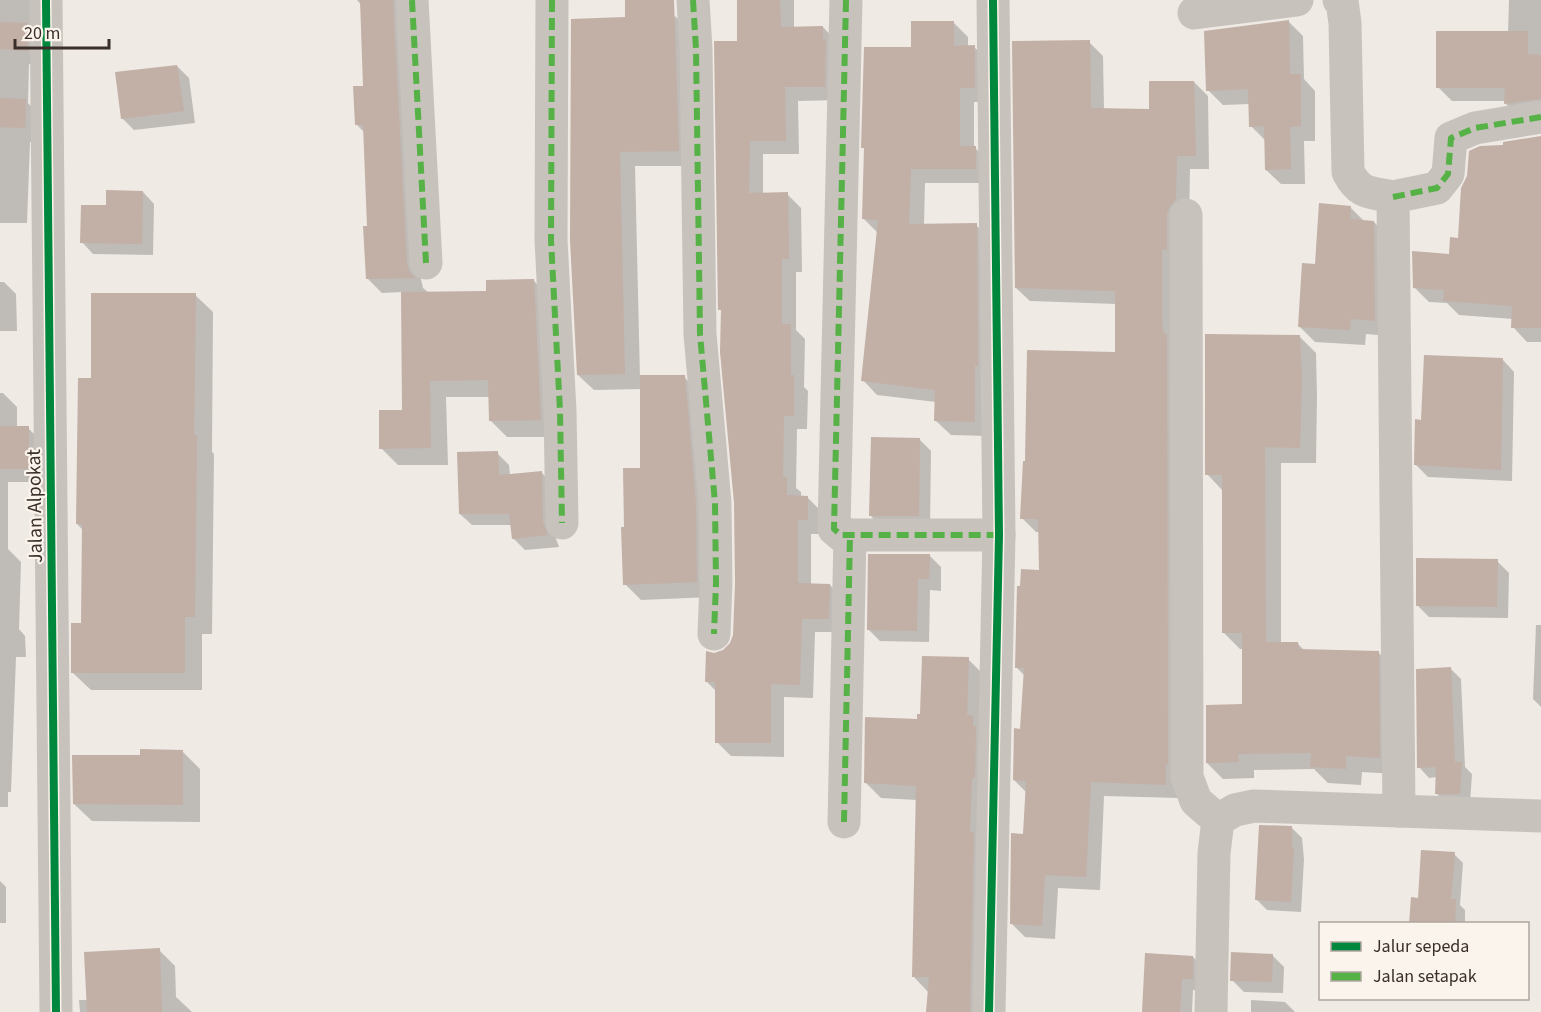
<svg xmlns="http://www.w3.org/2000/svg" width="1541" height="1012" font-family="'Source Sans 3',sans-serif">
<rect width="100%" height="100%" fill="#efeae4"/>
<g fill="#0003">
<path d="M0,0h40l1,65 -12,-1 -1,39 12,12 -1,27h-9l-3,81h-27z"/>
<path d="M357,0h57l-7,16 14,263 2,9 6,5h59l46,-12 17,17 7,139h-51l-17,-17v-23h-44l2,68h-50l-17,-17 22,-37 -1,-119 -20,1 -14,-14 1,-52 -4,-94 -9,-9 9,-37 -3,-81z"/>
<path d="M744,0h50v28l29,-1 13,14 3,59 -41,1 1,53h-36v40h24l14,14 1,64h-6v58l9,9 -1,48 4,4 -1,38h-10l-1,59 5,4v5h6l14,14v23h-10v51h19l14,14 -1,33h-28l-2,66 -29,-1v60l-53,-1 -14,-14v-50l-11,-11 8,-27 10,-2 7,-8 3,-9 2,-52 -1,-80 -13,-192 -2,-2z"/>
<path d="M1509,0h32v115l-21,2 -14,-13v-3h-54l-14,-14 70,-54z"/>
<path d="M675,16l15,15 4,135h-59l5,211h44l16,16 12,204 -71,3 -16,-16v-56l17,-59v-80l-48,1 -16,-15 -7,-135z"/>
<path d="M1288,21l15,15 1,43 11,12v50h-11l1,43h-24l-15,-14v-29l-15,-15 -1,-22 -27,1 -15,-15z"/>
<path d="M953,22l15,15v10h6l15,14v41h-15v45l16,15v21h-65l-1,42h52l15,15 -2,196 -38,-1 -15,-14v-19l-59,-7 -14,-15 15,-147 -15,-15 3,-68 -3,-3 50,-99z"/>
<path d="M1089,42l14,14 1,53 47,2 43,-29 14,14 1,73h-19l-11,629 -75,-2 -4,94 -42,-2 -3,51 -30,-2 -14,-14 14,-88 2,-42 -13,-13 8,-50 3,-54 -9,-9 24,-96v-39h-4l-14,-14 95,-164v-50l-87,-3 -14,-13z"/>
<path d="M177,66l12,12 6,45 -61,7 -12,-12z"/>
<path d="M1541,138v204h-14l-14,-15v-8l-54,-4 -12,-12 -18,-1 -15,-15 36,-32 54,-109z"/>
<path d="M143,192l11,12 -1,51 -60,-1 -11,-12 26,-35z"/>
<path d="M1350,207l15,15h9l15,16 1,98 -24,-2 -1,11 -50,-3 -16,-16 18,-60z"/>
<path d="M0,282h4l12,12 1,37h-17z"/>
<path d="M195,295l18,17 -1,140 2,2 -2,180h-10v56h-111l-18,-17 10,-48v-95l-6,-6z"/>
<path d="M1300,337l16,16 1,44 -1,66h-35v181h17l7,7 73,1 16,17 1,105 -33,-2 -1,13 -33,-2 -14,-14 -60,1v8l-31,1 -16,-16 36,-58v-56h-3l-16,-16 -1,-142 -16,-17z"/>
<path d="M1503,360l11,12 -2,109 -84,-4 -12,-12 6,-44z"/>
<path d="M0,393h3l14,14v21h11l14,14v40h-34v67l13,13 -2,67 6,7 1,21h-10l-5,135h-3v15h-8z"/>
<path d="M919,439l12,12 -1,77h-48l-11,-12z"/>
<path d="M497,453l12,12 1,10 32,-2 12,12 1,51 4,11 -34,3 -12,-12 -1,-13h-40l-12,-11z"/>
<path d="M929,555l12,12v24l-11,-1 -1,52 -49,-1 -12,-12z"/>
<path d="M1497,561l12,12 -1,45 -79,-1 -12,-12z"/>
<path d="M1536,625h5v82l-8,-8z"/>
<path d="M968,659l16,16 3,337h-59l1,-19 -16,-17 4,-176 -36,-2 -16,-16 54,-61z"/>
<path d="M1450,668l11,11 4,88 7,7 -2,30h-23l-11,-11 1,-16 -8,1 -10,-11z"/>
<path d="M182,751l18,18v53l-108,-1 -18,-17 68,-47z"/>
<path d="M1292,828l10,10 2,21 -3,53 -34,-2 -10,-10z"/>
<path d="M1454,854l9,9 -3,42 5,5v14h-54l8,-25z"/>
<path d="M0,881l6,6v36h-6z"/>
<path d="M159,950l16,16 1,31 16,15h-112l-1,-12h9z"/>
<path d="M1272,955l12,12 -1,26 -39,-1 -12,-12z"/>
<path d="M1193,957l12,12 -1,22 -11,-1 -1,22h-48z"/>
<path d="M1251,1000l34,2 10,10h-44z"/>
</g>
<g fill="#c2afa6">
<path d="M360,0h33l14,264 3,9 6,5 -50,1 -3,-53h4l-4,-101h-8l-2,-39h10z"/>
<path d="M625,0h49l5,151 -59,1 5,222 -48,1 -7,-135 1,-221 54,-2z"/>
<path d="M737,0h43l1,27 42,-1v13h3l-1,48h-40l1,54h-36l-1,52 39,-1 1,67h-7v65h9v51h3v41h-10l-1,61h4v18l21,1v24h-10v63l32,1 -1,35h-27l-2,66 -29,-1v59h-56v-61h-10l1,-31 8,2 9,-3 7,-7 3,-8 2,-52 -1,-80 -14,-151 1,-42h-3l-4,-269h23z"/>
<path d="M1289,20l1,54h11v52l-11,1 1,42 -26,1 -1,-44 -15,1 -1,-38 -42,2 -2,-60z"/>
<path d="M911,21h43v25l21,-1v43h-15v58h16v23h-65l-2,55 68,-1 1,143h-3v56l-41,-1 1,-31 -74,-9 17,-161 -16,-1 2,-71h-3l3,-101h47z"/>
<path d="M0,22l27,1 1,28 -28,-2z"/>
<path d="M1436,31h92v23l13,1v44l-37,5 1,-16h-69z"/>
<path d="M1090,40l1,68 58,1v-28h45l2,75h-19l-1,43 -6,7 -3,8v36l-5,-1v74l2,11h3l1,430 -2,1v20l-75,-3 -5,95 -41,-2 -3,51 -32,-2 1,-91 12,1 3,-53 -13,-1 1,-52 6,1 4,-61h-9l2,-82h3l1,-17 18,1 -1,-51h-18l3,-58h2l2,-111 88,2v-61l-100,-3 -3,-247z"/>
<path d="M177,65l7,46 -63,8 -6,-47z"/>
<path d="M0,98l26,1 -1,29 -25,-1z"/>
<path d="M1541,136v192h-30l1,-22 -69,-5 1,-11 -31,-2 -1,-37 37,3 1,-17 8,1 3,-50 6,-12 2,-25 11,-5 23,-1v-3z"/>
<path d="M106,190l37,1 -1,53 -62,-1 1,-38h25z"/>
<path d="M1319,203l32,3 -1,13 24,2 1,100 -24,-2 -1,11 -52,-3 4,-64 13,1z"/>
<path d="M534,279l7,141 -52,1 -1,-41 -58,1 1,67 -52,1v-39h23l-1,-118 85,-1v-11z"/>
<path d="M91,293h105l-2,142h3l-2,182h-10v56h-114v-50h10l1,-99h-6l2,-146h13z"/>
<path d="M1205,334l95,1 2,45 -2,68 -35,-1 1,195h32l1,7 80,2 1,107 -34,-2v13l-36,-2 1,-14 -73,1 1,8 -33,1v-58l36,-1v-71h-20v-158h-17z"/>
<path d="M1424,355l79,3 -2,112 -87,-5 1,-46 6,1z"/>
<path d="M640,375h45l11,129 1,78 -74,3 -2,-58h3l-1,-59h17z"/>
<rect x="0" y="426" width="29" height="43"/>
<path d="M871,437l49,1 -1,78h-50z"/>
<path d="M498,451l1,24 43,-4 1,52 5,12 -36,4 -3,-25h-50l-2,-62z"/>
<path d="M868,554h62l-1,25h-11l-1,52 -50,-1z"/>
<path d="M1416,558l82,1 -1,48 -81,-1z"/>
<path d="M922,656l47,1 -2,58 6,1v10h3l-1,52h-3l-2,54h4l-4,180h-44l3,-35h-17l4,-191 -52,-3 1,-66 52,2v-5h3z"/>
<path d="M1451,667l4,95h7l-2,32h-25l1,-27 -19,1 -1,-99z"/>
<path d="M140,749l43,1v55l-110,-1 -1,-49h68z"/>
<path d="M1259,825l33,1v21h2l-3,55 -36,-2z"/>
<path d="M1421,850l34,2 -4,47h5l-1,25h-46l2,-27 7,1z"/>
<path d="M160,948l2,64h-75l-3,-60z"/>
<path d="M1231,952l42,2 -1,28 -42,-1z"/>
<path d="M1145,953l48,3v23h-11l-2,33h-38z"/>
</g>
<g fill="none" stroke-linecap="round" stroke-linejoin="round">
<g stroke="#c8c2bd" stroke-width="33">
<path d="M46,0l10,1012"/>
<path d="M412,0l14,263"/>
<path d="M552,0l-1,240 9,171 2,112"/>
<path d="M693,0l3,49 4,285 15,169 1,80 -2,51"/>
<path d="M846,0l-12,529 7,6h158"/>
<path d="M1339,0l3,1 3,22 3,149c12,23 22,20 45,25l6,614"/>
<path d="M1194,13l103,-13"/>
<path d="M1393,197l44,-9 11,-14 3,-36 24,-10 66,-11"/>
<path d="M1186,215l1,562 9,24 22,19"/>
<path d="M1218,820l17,-10 19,-4 287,10"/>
<path d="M844,822l6,-287"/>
<path d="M989,1012l10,-477 -6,-535"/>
<path d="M1211,1012l3,-159 4,-33"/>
</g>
<g stroke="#56b246" stroke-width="6" stroke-dasharray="12 6" stroke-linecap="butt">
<path d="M412,0l14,263"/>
<path d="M552,0l-1,240 9,171 2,112"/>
<path d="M693,0l3,49 4,285 15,169 1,80 -2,51"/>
<path d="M846,0l-12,529 7,6h158"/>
<path d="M1393,197l44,-9 11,-14 3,-36 24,-10 66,-11"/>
<path d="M844,822l6,-287"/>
</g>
<defs>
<g id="cycleway">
<path d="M46,0l10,1012"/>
<path d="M989,1012l10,-477 -6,-535"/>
</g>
</defs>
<use href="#cycleway" stroke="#fbf4ec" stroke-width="11"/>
<use href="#cycleway" stroke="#00873e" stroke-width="8"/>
</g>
<g text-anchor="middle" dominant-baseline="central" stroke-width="4.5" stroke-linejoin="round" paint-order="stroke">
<g font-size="20" fill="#3a2f2a" stroke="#fbf4ec">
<text transform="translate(35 506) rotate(-91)">Jalan Alpokat</text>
</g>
</g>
<rect x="1319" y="922" width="210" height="78" fill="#fbf4ec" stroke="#aea59e" stroke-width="1.5"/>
<rect x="1331" y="942" width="30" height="9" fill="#00873e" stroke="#aea59e" stroke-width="1.5"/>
<text x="1373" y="952" font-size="18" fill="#3a2f2a">Jalur sepeda</text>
<rect x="1331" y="972" width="30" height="9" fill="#56b246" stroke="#aea59e" stroke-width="1.5"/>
<text x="1373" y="982" font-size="18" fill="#3a2f2a">Jalan setapak</text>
<path d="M15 39v9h94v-9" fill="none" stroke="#3a2f2a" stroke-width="3"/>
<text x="24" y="39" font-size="18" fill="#3a2f2a" stroke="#fbf4ec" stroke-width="4.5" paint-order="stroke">20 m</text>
</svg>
